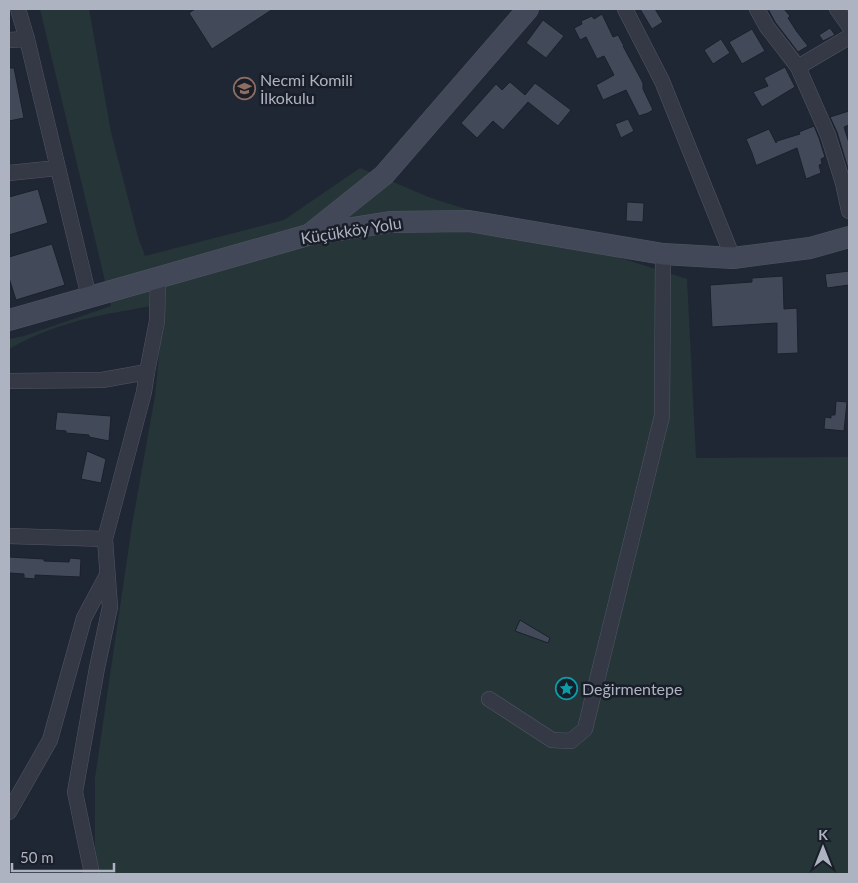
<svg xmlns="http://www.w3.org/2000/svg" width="858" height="883" font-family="Lato,sans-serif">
<rect width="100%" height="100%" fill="#202734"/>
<path fill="#253538" d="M40,9h49l22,123 27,105 7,19 139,-36 76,-52 71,30 256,81 9,179 153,-1v417h-754v-96l37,-253 23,-129 9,-92c-11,1 -23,4 -34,6 -44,7 -82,17 -121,39v-10l15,-3 87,-30z"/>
<g fill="#424959" stroke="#1b202b">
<path d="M195,9h78l-61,40 -23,-36z"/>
<path d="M640,9h15l8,13 -11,7z"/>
<path d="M768,9h16l6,7 -2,2 9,14 11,14 -10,6 -23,-30z"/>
<path d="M602,14l11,23 5,-2 6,11h-1l20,37v6l10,21 -5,3 -9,3 -13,-26 -23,10 -7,-15 18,-10 -10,-19 -7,3 -11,-22 -6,3 -6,-12 8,-4 -1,-3 11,-5 2,3z"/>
<path d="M543,20l21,16 -18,22 -20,-15z"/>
<path d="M830,28l5,7 -12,6 -4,-6z"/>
<path d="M752,29l13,22 -23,13 -13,-22z"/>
<path d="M721,39l9,14 -17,11 -9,-14z"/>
<path d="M785,67l10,20 -33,20 -9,-15 15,-6 -4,-8z"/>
<path d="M9,68h5l10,50 -15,3z"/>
<path d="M510,82l15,13 10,-12 36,27 -13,16 -30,-24 -25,28 -10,-9 -16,17 -16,-15 35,-39 6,6z"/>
<path d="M849,111v14l-5,2 5,16v29l-12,-40 -7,-15z"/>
<path d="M628,119l6,12 -13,7 -6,-14z"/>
<path d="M814,126l5,12 6,19 -4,2 1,5 -3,1 2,8 -15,6 -9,-31 -42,18 1,-1 -4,-12 -6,-14 23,-10 7,14 1,-2 23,-7 -1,-2z"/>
<path d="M38,189l10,34 -39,12v-38z"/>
<path d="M627,202l17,1 -1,19 -17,-1z"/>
<path d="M52,244l13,41 -49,15 -7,-22v-21z"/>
<path d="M849,271v14l-22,3 -2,-14z"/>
<path d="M783,276l1,33 13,-1 1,45 -21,1v-31l-65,4 -2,-42 42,-3v-4z"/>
<path d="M836,401l11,1 -3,29 -20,-2 1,-12 6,1v-3h4z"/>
<path d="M57,412l54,4 -2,25 -20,-4v-2l-23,-2v-2l-11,-1z"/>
<path d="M87,451l19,8 -5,24 -20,-4z"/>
<path d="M9,557l35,2v2l25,1 1,-4 11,1 -1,18 -45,-2v4l-11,-1v-4l-15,-1z"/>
<path d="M520,620l30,18 -2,5 -33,-12z"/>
</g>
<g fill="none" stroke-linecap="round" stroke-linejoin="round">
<defs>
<g id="street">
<path d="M18,9l9,30 62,258"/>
<path d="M625,9l37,72 71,177"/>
<path d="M757,9l10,18 31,40 30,68 15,48 6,28"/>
<path d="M837,9l12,17"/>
<path d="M9,40l18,-1"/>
<path d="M798,67l51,-30"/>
<path d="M9,173l48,-5"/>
<path d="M9,381l93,-1 45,-8"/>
<path d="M9,536l96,3"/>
<path d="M489,699l63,41 19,1 14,-12 77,-313 1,-162"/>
<path d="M9,812l41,-72 34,-122 23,-43"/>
<path d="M92,874l-17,-82 22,-124 13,-61 -5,-68 39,-147 3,-20 10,-51 1,-43"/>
</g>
<g id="secondary">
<path d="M310,234l74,-59 144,-166"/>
<path d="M9,320l299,-85 82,-13 79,-1 194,33 70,4 77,-10 39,-11"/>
</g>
</defs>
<use href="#street" stroke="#515663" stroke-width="16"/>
<use href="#secondary" stroke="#515663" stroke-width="22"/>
<use href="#street" stroke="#343945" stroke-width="15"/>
<use href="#secondary" stroke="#424858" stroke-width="21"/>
</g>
<defs>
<symbol id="school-ring" viewBox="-11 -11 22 22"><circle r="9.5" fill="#191e29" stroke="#8d6e63" stroke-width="1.5"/><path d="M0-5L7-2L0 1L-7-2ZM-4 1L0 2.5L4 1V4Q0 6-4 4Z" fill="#8d6e63"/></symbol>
<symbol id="sight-ring" viewBox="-11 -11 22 22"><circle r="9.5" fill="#191e29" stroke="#0f9aa8" stroke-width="1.5"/><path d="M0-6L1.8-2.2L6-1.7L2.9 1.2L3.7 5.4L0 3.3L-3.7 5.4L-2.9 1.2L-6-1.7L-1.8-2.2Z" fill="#0f9aa8"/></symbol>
</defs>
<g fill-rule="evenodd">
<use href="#school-ring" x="232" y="76" width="25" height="25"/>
<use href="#sight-ring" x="554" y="676" width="25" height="25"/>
</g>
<g text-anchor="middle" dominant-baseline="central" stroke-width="5" stroke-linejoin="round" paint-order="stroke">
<g font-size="16" fill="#aeb3c2" stroke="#191e29" text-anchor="start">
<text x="260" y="79">Necmi Komili<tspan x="260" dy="18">İlkokulu</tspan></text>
<text x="582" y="688">Değirmentepe</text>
</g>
<g font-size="16" fill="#aeb3c2" stroke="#191e29">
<text transform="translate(351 230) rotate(-9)">Küçükköy Yolu</text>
</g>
</g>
<rect width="858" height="883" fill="none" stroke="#aeb3c2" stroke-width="20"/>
<g transform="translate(823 848)" stroke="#191e29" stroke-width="4" paint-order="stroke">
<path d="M0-4L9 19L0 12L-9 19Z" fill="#aeb3c2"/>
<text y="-8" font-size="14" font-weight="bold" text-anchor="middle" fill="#aeb3c2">K</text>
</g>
<path d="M12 863v8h102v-8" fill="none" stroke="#aeb3c2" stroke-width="2.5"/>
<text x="20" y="863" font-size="15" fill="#aeb3c2" stroke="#191e29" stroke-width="4" paint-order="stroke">50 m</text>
</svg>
